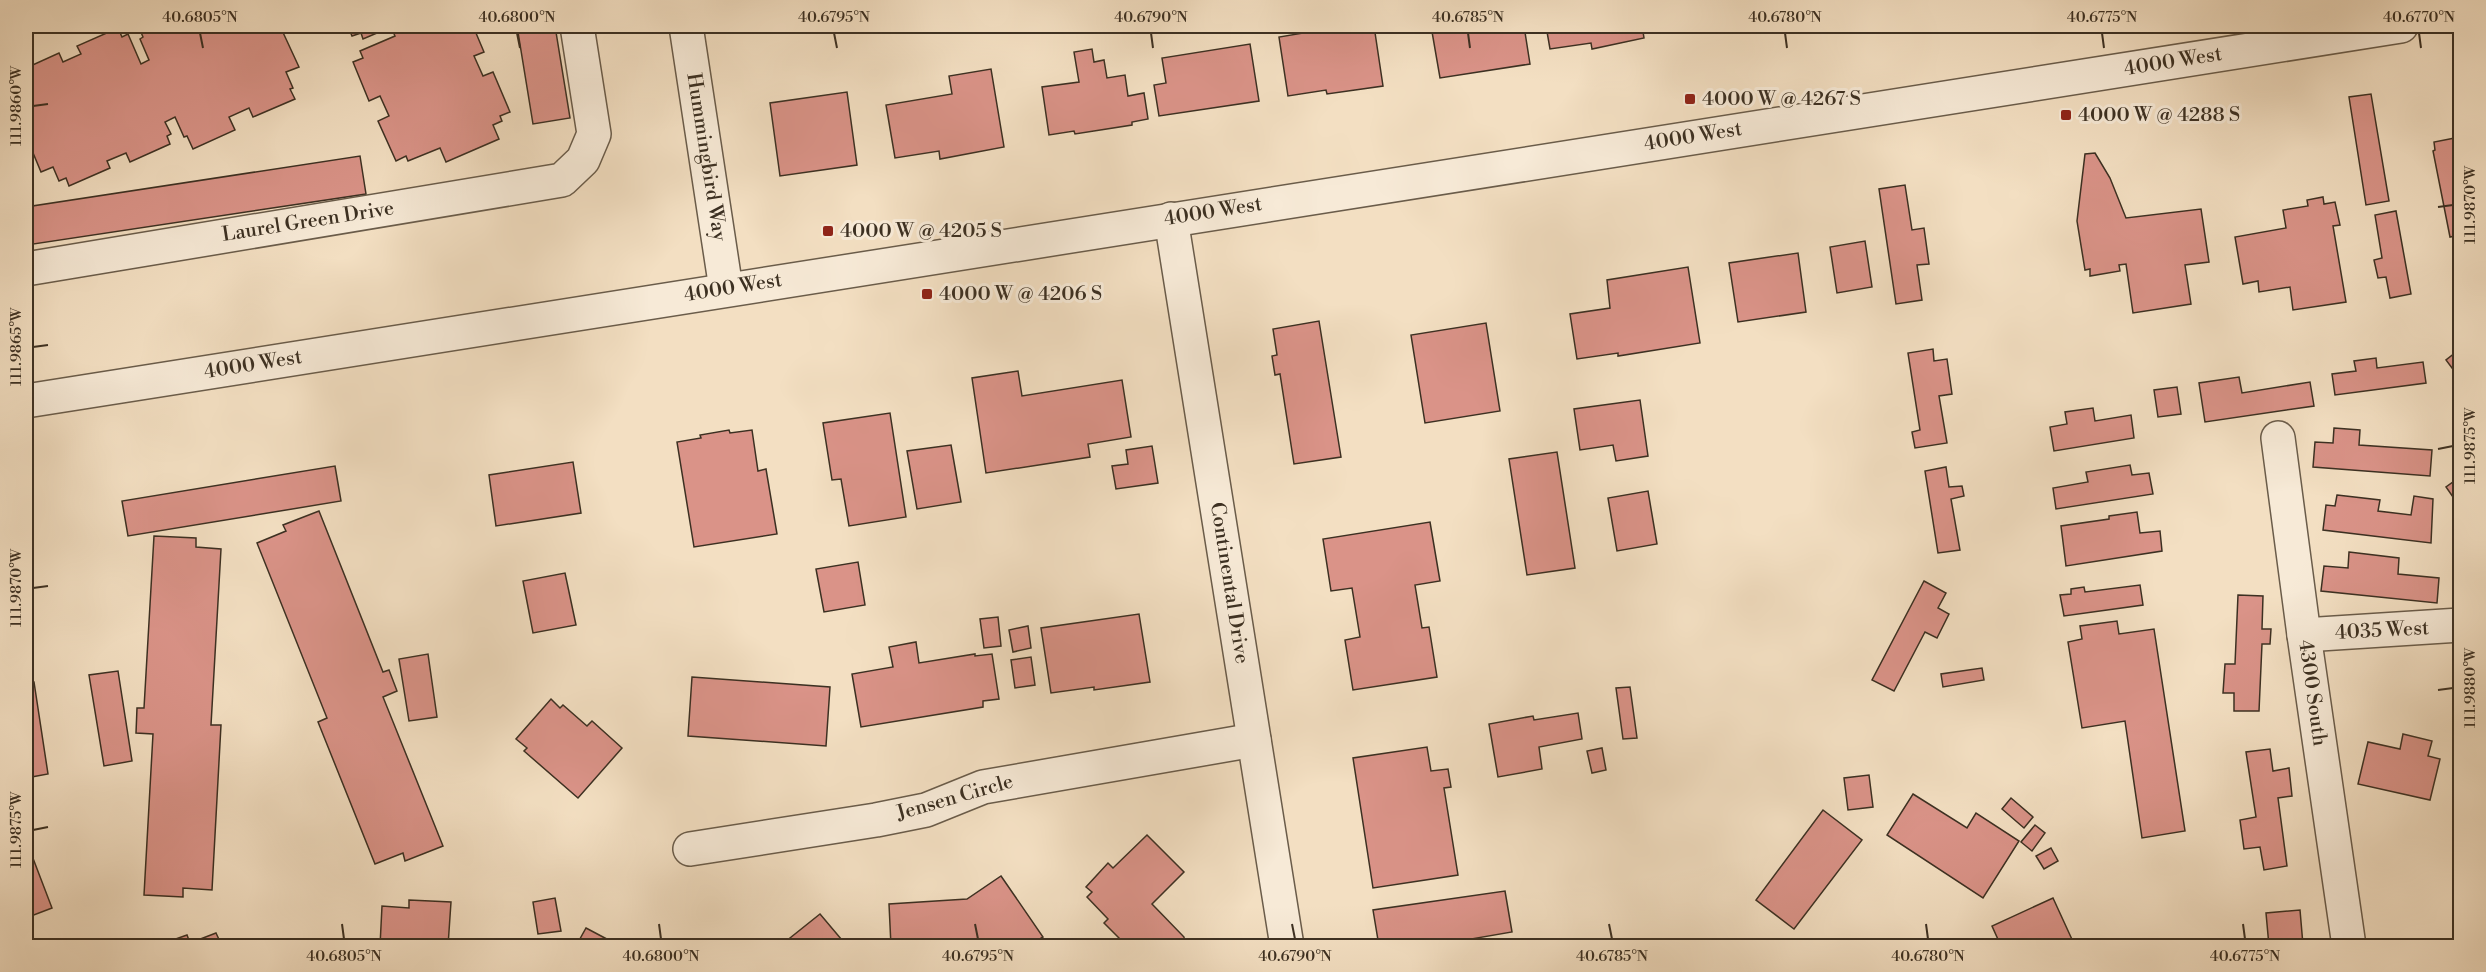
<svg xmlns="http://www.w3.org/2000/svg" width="2486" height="972" font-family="'Libre Bodoni',serif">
<rect width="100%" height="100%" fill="#f3dfc2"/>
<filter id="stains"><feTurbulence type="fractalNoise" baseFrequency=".00333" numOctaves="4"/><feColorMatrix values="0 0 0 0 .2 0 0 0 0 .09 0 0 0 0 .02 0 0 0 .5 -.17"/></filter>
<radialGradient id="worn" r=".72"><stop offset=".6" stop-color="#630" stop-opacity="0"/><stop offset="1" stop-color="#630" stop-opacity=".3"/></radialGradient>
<g fill="#da9388" stroke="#3c3022" stroke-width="1.5">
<path d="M151,26h129l19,41 -13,5 7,16 -3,1 5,10 -42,18 -4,-9 -20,9 6,13 -42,19 -6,-13 -3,1 -9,-20 -10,5 6,12 -4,2 3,8 -40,18 -4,-9 -19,8 3,7 -41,18 -3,-8 -7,3 -6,-14 -12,5 -15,-36v-25l3,-2 -3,-9v-32l33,-15 4,9 18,-8 -4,-8 41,-18 4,9 6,-3 13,30 8,-4 -9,-21 3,-2 -3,-7z"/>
<path d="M348,26h125l11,26 -10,4 9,20 10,-4 17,40 -10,4 2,5 -9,4 6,14 -53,23 -6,-14 -32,13 -2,-5 -10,5 -18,-40 11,-5 -9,-20 -11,5 -16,-39 10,-4 -3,-7 35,-15 -4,-9 -28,12 -2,-6 -9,3z"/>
<path d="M517,26h38l15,92 -37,6z"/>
<path d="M1345,26h29l9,60 -56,8 -1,-4 -38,6 -9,-59z"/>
<path d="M1431,26h93l6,38 -90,14z"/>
<path d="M1546,26h96l2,12 -52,11 -1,-6 -41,6z"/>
<path d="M1679,26h76l1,2 -33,5 -1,-6 -42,6z"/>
<path d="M1250,44l9,57 -100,15 -5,-31 12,-2 -4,-25z"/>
<path d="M1092,49l2,13 10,-2 3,18 18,-3 3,21 16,-3 4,26 -16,3v3l-57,9 -1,-3 -25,4 -7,-48 37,-5 -5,-30z"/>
<path d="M991,69l13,78 -64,12 -1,-8 -44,7 -9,-53 66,-11 -3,-18z"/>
<path d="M847,92l10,73 -77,11 -10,-73z"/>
<path d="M2371,94l18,107 -23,4 -17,-108z"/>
<path d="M2460,137v98l-10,2 -17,-86 2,-1 -1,-8z"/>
<path d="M2095,153l15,25 16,40 75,-9 8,53 -24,3 6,39 -58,9 -7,-49 -7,1 1,6 -30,5v-7l-5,1 -8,-49 8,-67z"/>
<path d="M360,156l6,38 -339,51 -1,-38z"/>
<path d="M1905,185l7,45 12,-2 5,36 -12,1 5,35 -26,4 -17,-115z"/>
<path d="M2323,197l1,7 11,-2 5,23 -7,1 13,76 -53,8 -3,-23 -31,5 -1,-11 -15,3 -8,-47 51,-9 -3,-18 25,-4 -1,-6z"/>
<path d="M2396,211l15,83 -21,4 -4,-21 -8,1 -4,-18 8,-2 -7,-43z"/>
<path d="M1865,241l7,46 -35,6 -7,-46z"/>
<path d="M1798,253l8,59 -68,10 -9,-59z"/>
<path d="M1688,267l12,76 -82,13v-3l-41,6 -7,-45 40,-6 -3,-28z"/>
<path d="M1319,321l22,136 -47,7 -14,-90 -5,1 -3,-19 5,-1 -4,-26z"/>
<path d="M1486,323l14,88 -75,12 -14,-88z"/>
<path d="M1933,349l1,12 13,-2 5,35 -13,2 8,47 -32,5 -3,-16 8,-2 -12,-77z"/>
<path d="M2460,349v25l-2,2 -12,-16z"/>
<path d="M2376,358l1,10 46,-6 3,21 -91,12 -3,-21 24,-3 -2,-10z"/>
<path d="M1018,371l4,25 100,-16 9,57 -43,7 2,13 -104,16 -14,-95z"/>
<path d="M2239,377l3,16 68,-11 4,24 -109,16 -6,-39z"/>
<path d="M2177,387l4,27 -23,3 -4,-27z"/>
<path d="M1640,400l8,56 -32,5 -3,-16 -33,5 -6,-41z"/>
<path d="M2093,408l2,13 36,-6 3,23 -80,13 -4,-24 17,-3 -2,-12z"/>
<path d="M890,413l16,104 -57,9 -8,-47 -9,1 -9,-57z"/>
<path d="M2334,428l26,2 -1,15 73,5 -2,26 -117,-9 2,-25 18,1z"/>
<path d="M729,430l1,3 22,-3 6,41 8,-2 11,65 -83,13 -17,-105 24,-4 -1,-3z"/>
<path d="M951,445l10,57 -44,7 -10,-58z"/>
<path d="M1152,446l6,37 -42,6 -4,-23 16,-2 -2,-14z"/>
<path d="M1557,452l18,116 -48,7 -18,-116z"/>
<path d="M573,462l8,51 -85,13 -7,-51z"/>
<path d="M2130,465l2,10 17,-2 4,21 -97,15 -3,-21 35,-6 -2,-10z"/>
<path d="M335,466l6,35 -213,35 -6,-35z"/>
<path d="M1946,467l3,20 13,-1 2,10 -13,3 9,51 -22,3 -13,-82z"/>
<path d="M2460,477v30l-14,-20z"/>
<path d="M1648,491l9,53 -40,7 -9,-53z"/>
<path d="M2337,495l43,5 -2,11 33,4 3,-19 19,3 -2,44 -108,-13 3,-25 9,1z"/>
<path d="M319,511l64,161 6,-2 8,21 -14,6 60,149 -38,15 -2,-8 -28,11 -57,-142 9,-4 -70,-175 29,-12 -3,-6z"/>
<path d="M2137,512l3,21 20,-2 2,20 -96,15 -5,-40 48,-7v-3z"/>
<path d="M1430,522l10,59 -25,4 7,43 7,-1 8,50 -84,13 -8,-50 15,-3 -8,-49 -21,3 -8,-52z"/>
<path d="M154,536l42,2v9l25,2 -10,176h10l-9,165 -29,-2v9l-39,-2 9,-161 -17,-1 1,-25h7z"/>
<path d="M2349,552l50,6 -1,16 41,4 -2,25 -116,-12 3,-25 24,2z"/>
<path d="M858,562l7,43 -41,7 -8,-43z"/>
<path d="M565,573l11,52 -43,8 -10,-52z"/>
<path d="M1924,581l22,12 -8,15 11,6 -12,24 -12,-6 -31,59 -22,-11z"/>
<path d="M2140,585l3,20 -79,11 -4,-21 11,-1v-5l13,-2 1,5z"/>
<path d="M2238,595l25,1 -1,33h9l-1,15h-8l-3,67h-25v-18h-11l2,-29h10z"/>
<path d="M1139,614l11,68 -56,8v-3l-43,6 -10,-65z"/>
<path d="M998,617l3,29 -17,2 -4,-29z"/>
<path d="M2117,621l2,13 35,-5 31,202 -43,7 -17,-117 -43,7 -14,-86 14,-3 -2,-13z"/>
<path d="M1028,626l3,22 -18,4 -4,-22z"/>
<path d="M916,642l3,21 56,-9v2l17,-2 7,45 -16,2v6l-122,20 -9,-53 41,-7 -4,-20z"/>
<path d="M428,654l9,63 -28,4 -10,-62z"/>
<path d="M1031,657l4,28 -20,3 -4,-28z"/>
<path d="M1982,668l2,12 -41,7 -2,-13z"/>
<path d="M118,671l14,90 -28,5 -15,-91z"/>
<path d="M692,677l138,10 -4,59 -138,-10z"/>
<path d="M34,682l14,92 -22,4v-95z"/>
<path d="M1630,687l7,51 -14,1 -7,-51z"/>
<path d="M551,699l9,9 3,-3 24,21 5,-5 30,27 -44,50 -54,-47 3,-3 -11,-9z"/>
<path d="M1578,713l4,26 -43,8 3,22 -44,8 -9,-53 44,-8 1,4z"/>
<path d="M2403,734l29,7 -4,15 12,3 -10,41 -72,-16 10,-42 32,7z"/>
<path d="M1427,747l4,24 17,-2 3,18 -7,1 14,87 -85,13 -20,-130z"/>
<path d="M1602,748l4,22 -14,3 -5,-22z"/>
<path d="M2270,749l3,22 16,-3 3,28 -14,2 9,68 -23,4 -4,-23 -16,2 -4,-29 16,-3 -10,-65z"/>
<path d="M1869,775l4,32 -25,3 -4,-32z"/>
<path d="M1913,794l54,34 9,-15 43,28 -36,57 -96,-63z"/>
<path d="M2011,798l22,19 -9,11 -22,-19z"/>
<path d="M1823,810l39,30 -68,89 -38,-29z"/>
<rect x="2457" y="821" width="3" height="19"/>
<path d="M2035,825l10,8 -13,18 -11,-9z"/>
<path d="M1147,835l37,37 -32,32 32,33 1,9h-58l-23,-23 4,-4 -21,-22 5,-5 -6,-5 22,-24 5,5z"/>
<path d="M26,840l26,68 -26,10z"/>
<path d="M2051,848l7,13 -14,8 -8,-13z"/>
<path d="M1001,876l42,61 -14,9h-138l-2,-42 78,-5z"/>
<path d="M1505,891l7,41 -47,8 1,6h-87l-6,-36z"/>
<path d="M555,898l6,33 -23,3 -5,-32z"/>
<path d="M2053,898l22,48h-74l-9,-20z"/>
<path d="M409,900l42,2 -3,44h-68l2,-40 27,2z"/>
<path d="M2300,910l3,35 -34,1 -3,-33z"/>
<path d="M820,914l27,32h-67z"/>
<path d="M586,928l34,18h-44z"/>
<path d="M216,933l6,13h-66l31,-11 3,8z"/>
</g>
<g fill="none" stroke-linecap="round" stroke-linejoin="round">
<defs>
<g id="minor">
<path d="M686,26l40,263"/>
<path d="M1171,219l116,727"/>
<path d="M26,269l536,-89 21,-20 11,-26 -17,-108"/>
<path d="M2278,438l26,197 45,311"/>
<path d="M2304,635l156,-10"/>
<path d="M690,849l186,-29 50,-10 57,-23 271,-47"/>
</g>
<path id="tertiary" d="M26,401l2375,-375"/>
</defs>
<use href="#minor" stroke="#6a5c4a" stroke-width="36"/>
<use href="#tertiary" stroke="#6a5c4a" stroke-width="36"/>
<use href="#minor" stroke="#f7ead7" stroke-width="33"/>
<use href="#tertiary" stroke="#f7ead7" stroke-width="33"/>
</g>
<path fill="none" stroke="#3c3022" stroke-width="2" d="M200,33l3,15M517,33l3,15M834,33l3,15M1151,33l2,15M1468,33l2,15M1785,33l2,15M2102,33l2,15M2419,33l2,15M33,106l15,-2M2438,207l15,-2M33,347l15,-2M2438,449l15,-3M33,588l15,-2M2438,690l15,-2M33,830l15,-3M342,924l2,15M659,924l2,15M975,924l3,15M1292,924l3,15M1609,924l3,15M1926,924l2,15M2243,924l2,15"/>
<g fill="#8f2418" stroke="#f7ead7" stroke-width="2">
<rect x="1684" y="93" width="12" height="12" rx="3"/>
<rect x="2060" y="109" width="12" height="12" rx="3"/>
<rect x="822" y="225" width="12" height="12" rx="3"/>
<rect x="921" y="288" width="12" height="12" rx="3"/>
</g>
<g text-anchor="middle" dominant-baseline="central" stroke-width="6" stroke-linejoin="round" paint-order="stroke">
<g font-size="20" fill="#3c3022" stroke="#f7ead7">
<text transform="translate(2173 62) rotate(-9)">4000 West</text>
<text transform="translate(1693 137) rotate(-9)">4000 West</text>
<text transform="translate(706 157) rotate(81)">Hummingbird Way</text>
<text transform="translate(1213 212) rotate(-9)">4000 West</text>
<text transform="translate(308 222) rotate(-9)">Laurel Green Drive</text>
<text transform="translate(733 288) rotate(-9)">4000 West</text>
<text transform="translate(253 365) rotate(-9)">4000 West</text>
<text transform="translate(1229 583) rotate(81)">Continental Drive</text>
<text transform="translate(2382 631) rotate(-3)">4035 West</text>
<text transform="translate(2312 693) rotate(82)">4300 South</text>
<text transform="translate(955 798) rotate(-16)">Jensen Circle</text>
</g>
<g font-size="20" fill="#3c3022" stroke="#f7ead7" text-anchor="start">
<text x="1702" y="99">4000 W @ 4267 S</text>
<text x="2078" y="115">4000 W @ 4288 S</text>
<text x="840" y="231">4000 W @ 4205 S</text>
<text x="939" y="294">4000 W @ 4206 S</text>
</g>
</g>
<rect width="2486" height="972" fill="none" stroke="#f3dfc2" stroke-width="66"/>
<rect x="33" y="33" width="2420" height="906" fill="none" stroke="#3c3022" stroke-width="2"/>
<g font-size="15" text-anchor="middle" fill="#3c3022">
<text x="200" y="22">40.6805°N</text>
<text x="517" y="22">40.6800°N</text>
<text x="834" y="22">40.6795°N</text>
<text x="1151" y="22">40.6790°N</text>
<text x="1468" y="22">40.6785°N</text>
<text x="1785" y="22">40.6780°N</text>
<text x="2102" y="22">40.6775°N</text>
<text x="2419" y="22">40.6770°N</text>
<text transform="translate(16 106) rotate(-90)" y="5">111.9860°W</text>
<text transform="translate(2470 205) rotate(-90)" y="5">111.9870°W</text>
<text transform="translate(16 347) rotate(-90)" y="5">111.9865°W</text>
<text transform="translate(2470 446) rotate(-90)" y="5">111.9875°W</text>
<text transform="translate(16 588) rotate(-90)" y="5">111.9870°W</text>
<text transform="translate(2470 688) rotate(-90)" y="5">111.9880°W</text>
<text transform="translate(16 830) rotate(-90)" y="5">111.9875°W</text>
<text x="344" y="961">40.6805°N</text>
<text x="661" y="961">40.6800°N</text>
<text x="978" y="961">40.6795°N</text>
<text x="1295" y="961">40.6790°N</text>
<text x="1612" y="961">40.6785°N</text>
<text x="1928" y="961">40.6780°N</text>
<text x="2245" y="961">40.6775°N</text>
</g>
<rect width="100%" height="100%" filter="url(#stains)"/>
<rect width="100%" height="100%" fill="url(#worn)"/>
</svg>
